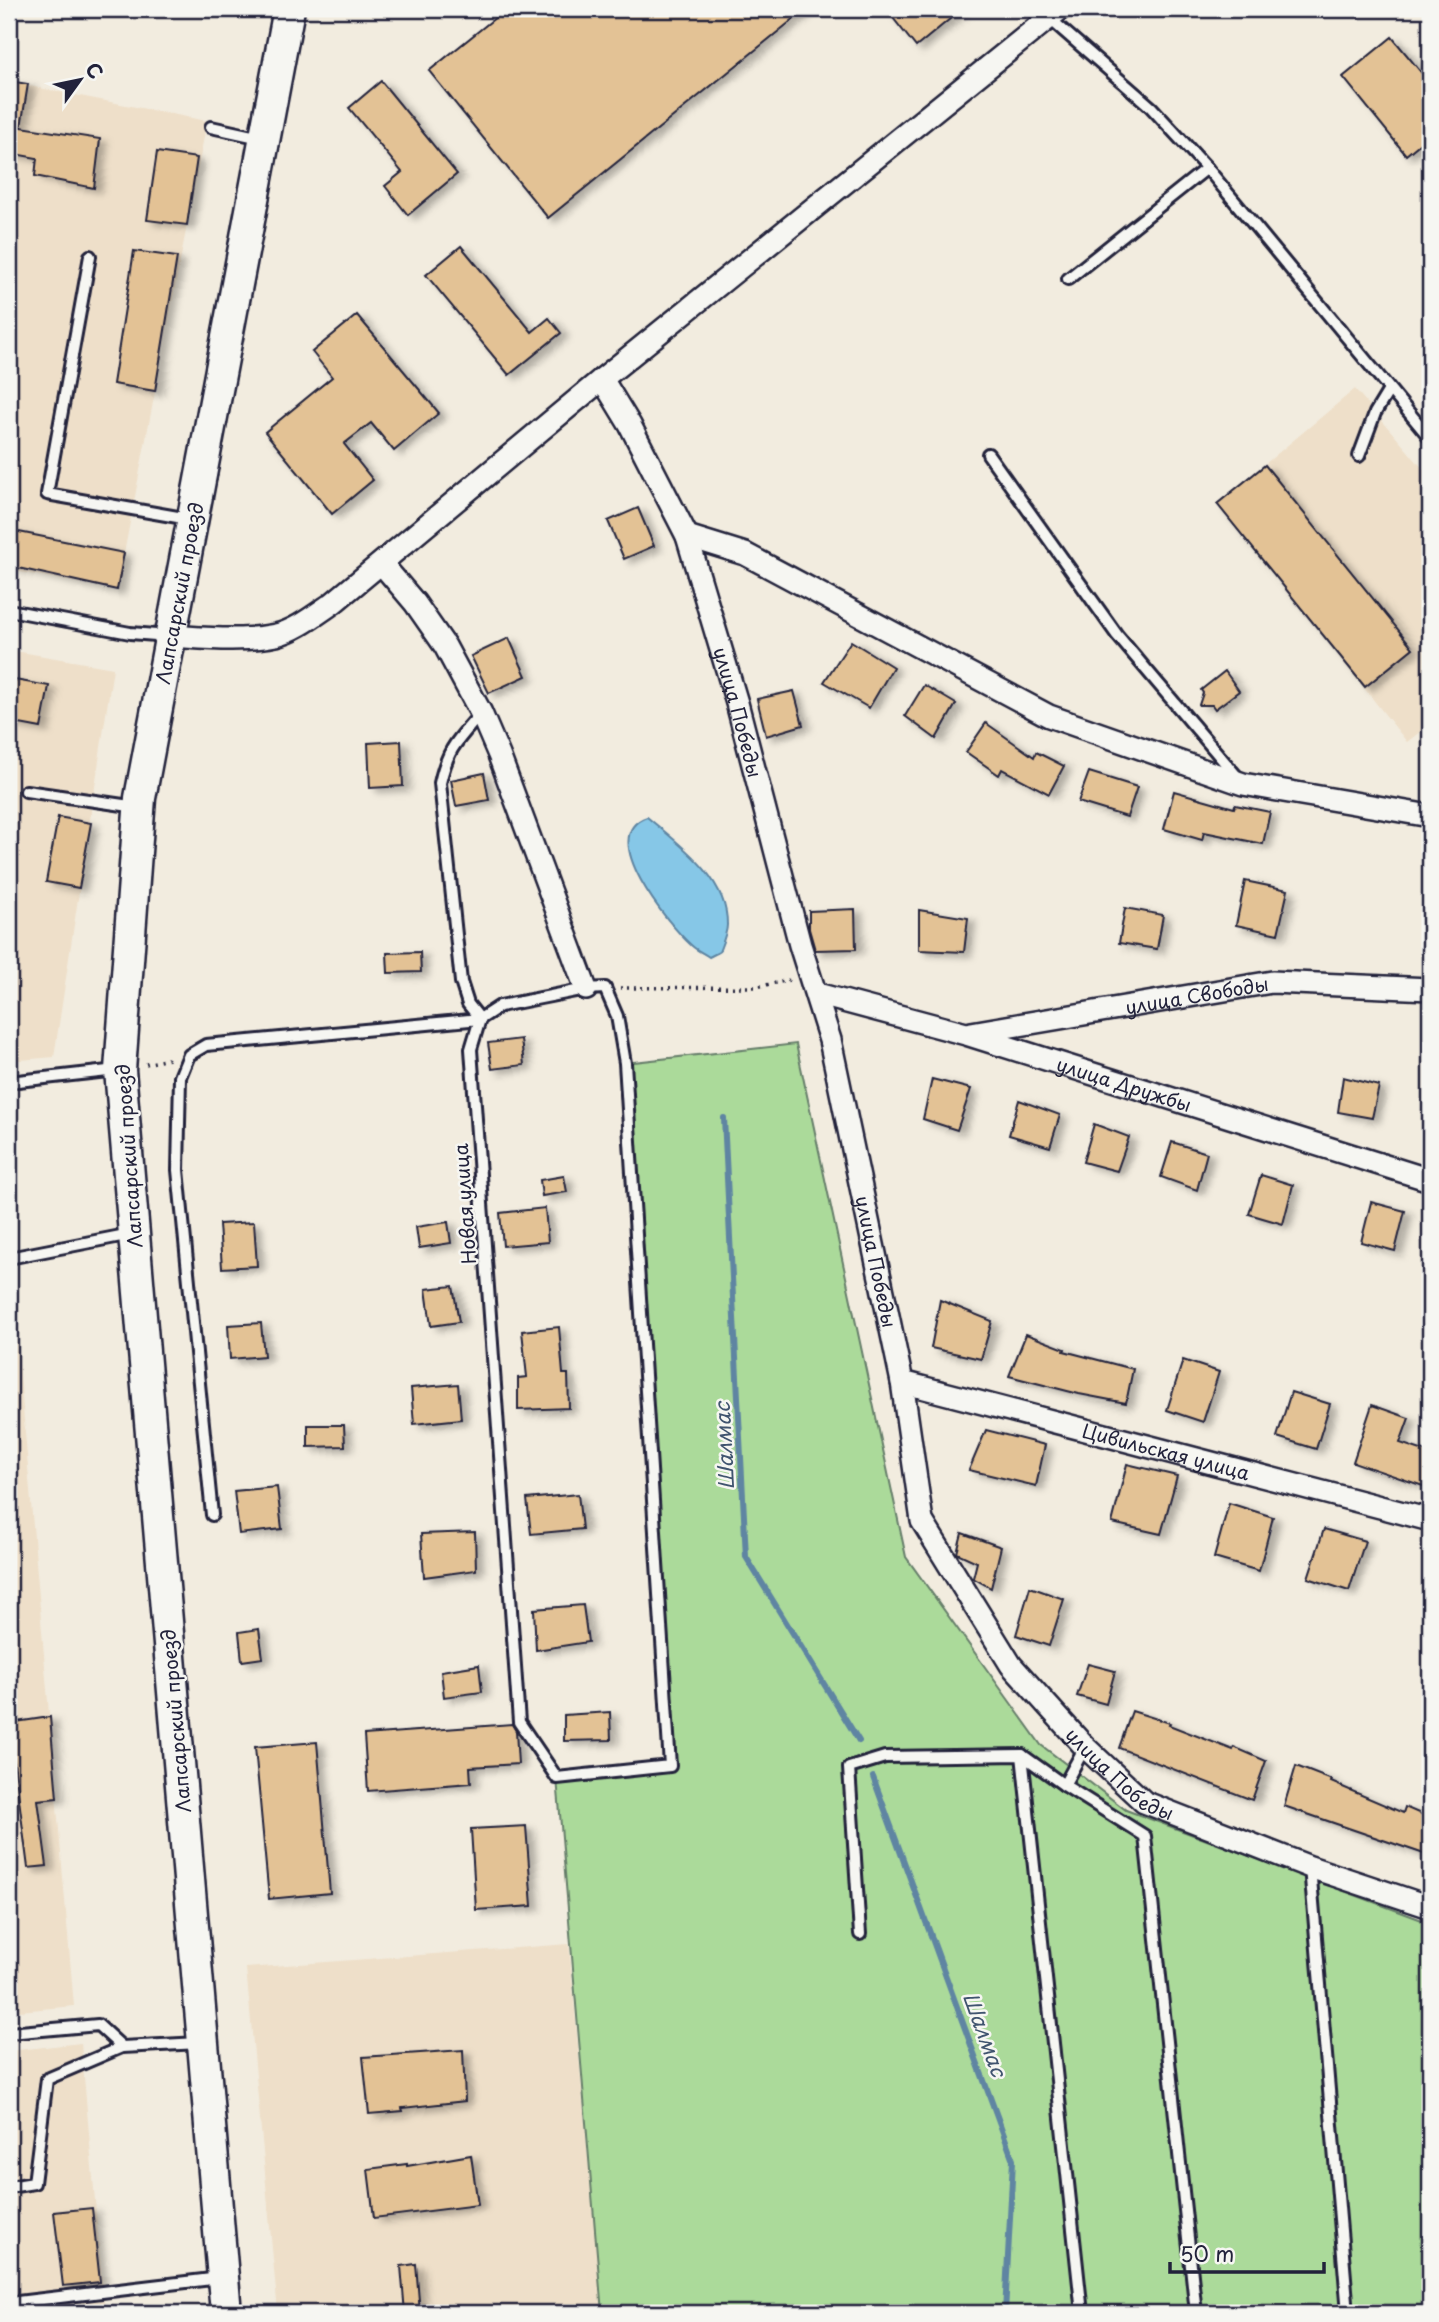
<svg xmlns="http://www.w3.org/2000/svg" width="1439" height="2322" font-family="'Playpen Sans',sans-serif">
<defs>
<filter id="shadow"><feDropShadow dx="7" dy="4" stdDeviation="3.5" flood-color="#0004"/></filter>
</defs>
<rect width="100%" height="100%" fill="#f2ecdf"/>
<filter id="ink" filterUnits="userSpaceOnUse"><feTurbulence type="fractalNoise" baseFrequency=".0143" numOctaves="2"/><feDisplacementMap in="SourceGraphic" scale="14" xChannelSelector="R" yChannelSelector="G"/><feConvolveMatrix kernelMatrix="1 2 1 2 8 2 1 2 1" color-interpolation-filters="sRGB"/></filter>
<g filter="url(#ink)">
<g fill="#eedfc9">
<path d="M9,82l198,39 -90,469 -108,-20z"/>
<path d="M1355,389l75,88v247l-23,18 -190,-238z"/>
<path d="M9,650l104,18 -59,389 -45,4z"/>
<path d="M9,1245l65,761 -65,6z"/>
<path d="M569,1944l33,369h-324l-32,-345z"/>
<path d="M81,2043l24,270h-96v-262z"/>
</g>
<path fill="#abda9a" stroke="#667e6a" stroke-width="2" d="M796,1044l110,513 135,188 85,65 304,113v390h-828l-45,-535 112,-12 -44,-703z"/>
<path fill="#86c7e7" stroke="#5e85a2" stroke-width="2" d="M647,817c32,27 81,61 80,108 0,8 -5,19 -8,27l-10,5c-6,-4 -13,-7 -18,-12 -22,-20 -97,-110 -44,-128z"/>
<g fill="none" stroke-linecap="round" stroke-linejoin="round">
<g stroke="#5e85a2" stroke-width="6">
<path d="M724,1118l22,439 113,184"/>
<path d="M873,1777l140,383 -8,153"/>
</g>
</g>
<g fill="#e3c295" stroke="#22223b" stroke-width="2" filter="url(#shadow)">
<path d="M506,9h300l-258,209 -119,-147z"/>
<path d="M886,9h76l-46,38z"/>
<path d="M1392,37l38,46v52l-24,20 -63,-78z"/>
<path d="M9,81l19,3 -7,43 79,12 -6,49 -59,-12 2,-18 -28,-5z"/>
<path d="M381,81l76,93 -49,41 -23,-29 17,-14 -53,-64z"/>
<path d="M157,152l40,6 -10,67 -40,-5z"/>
<path d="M461,246l71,86 17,-14 12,15 -52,42 -83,-100z"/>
<path d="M134,251l43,6 -22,134 -42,-7z"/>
<path d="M357,315l82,98 -45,38 -23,-28 -27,21 29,36 -41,34 -67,-82 67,-55 -20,-25z"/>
<path d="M1265,465l148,183 -48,39 -148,-183z"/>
<path d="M638,508l16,38 -30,13 -16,-38z"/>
<path d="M9,530l115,23 -7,37 -108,-24z"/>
<path d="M509,638l17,38 -37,17 -18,-37z"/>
<path d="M851,641l42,26 -24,41 -45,-26z"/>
<path d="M1225,671l14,20 -24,18 -3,-4h-13l4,-12 -2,-3z"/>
<path d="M9,679l40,7 -8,42 -32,-6z"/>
<path d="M924,685l32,19 -20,35 -31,-23z"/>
<path d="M794,691l9,34 -37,11 -9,-37z"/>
<path d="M986,723l48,34 2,-5 28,14 -15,28 -47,-25 -3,6 -33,-23z"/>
<path d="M401,741l2,45 -33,2 -2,-45z"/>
<path d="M1089,772l48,15 -10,30 -49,-15z"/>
<path d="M484,773l5,27 -33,6 -5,-26z"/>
<path d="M1174,791l60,17 1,-3 35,7 -7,32 -59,-12 -2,8 -38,-11z"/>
<path d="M58,817l33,6 -12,65 -33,-6z"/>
<path d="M1245,881l43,9 -10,44 -42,-9z"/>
<path d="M1125,908l38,7 -6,34 -38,-6z"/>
<path d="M855,909l1,40 -41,1 -6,-21v-18z"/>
<path d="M919,910l49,8 -4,34 -45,-2z"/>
<path d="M420,952l1,20 -33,1 -1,-20z"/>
<path d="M521,1039l3,26 -32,4 -4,-26z"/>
<path d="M1343,1077l36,9 -7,32 -34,-6z"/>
<path d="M932,1079l39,10 -14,41 -34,-11z"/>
<path d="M1019,1100l41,15 -10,32 -41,-12z"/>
<path d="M1094,1124l35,13 -12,34 -34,-9z"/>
<path d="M1172,1142l35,11 -10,37 -36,-13z"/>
<path d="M1261,1175l32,10 -10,39 -34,-10z"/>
<path d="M564,1176l3,16 -25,4 -2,-16z"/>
<path d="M1371,1202l34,9 -10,40 -34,-9z"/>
<path d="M545,1208l3,34 -45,4 -3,-33z"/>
<path d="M254,1222l3,44 -35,2 -3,-44z"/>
<path d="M448,1222l3,21 -32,5 -3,-21z"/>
<path d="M453,1286l6,36 -28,4 -5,-37z"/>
<path d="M940,1300l52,21 -11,38 -50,-11z"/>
<path d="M261,1323l3,33 -34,3 -2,-34z"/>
<path d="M559,1327l4,47h5l1,34 -51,2v-32l9,-1 -5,-46z"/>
<path d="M1026,1334l39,15 -1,2 69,18 -7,34 -47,-9 -70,-18z"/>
<path d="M1183,1360l36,12 -16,50 -36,-12z"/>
<path d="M458,1384l3,35 -47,5 -3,-36z"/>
<path d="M1291,1392l39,12 -14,45 -39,-12z"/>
<path d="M1372,1405l37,13 -9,25 30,10v21l-4,13 -73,-25z"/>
<path d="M308,1425h36l1,21 -37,1z"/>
<path d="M986,1430l59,15 -9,41 -67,-16z"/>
<path d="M1127,1464l50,12 -16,58 -49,-11z"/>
<path d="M277,1487l5,42 -43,5 -5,-43z"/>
<path d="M578,1494l4,35 -51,5 -4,-35z"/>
<path d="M1229,1503l44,14 -14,54 -45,-13z"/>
<path d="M1324,1529l41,12 -16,50 -41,-13z"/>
<path d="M475,1532l1,38 -52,7 -3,-43z"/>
<path d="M962,1533l39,14 -10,41 -18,-10 4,-16 -20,-9z"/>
<path d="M1030,1587l34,12 -15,47 -33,-11z"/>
<path d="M583,1605l5,37 -52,8 -2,-41z"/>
<path d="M259,1629l4,29 -21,3 -3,-29z"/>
<path d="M1088,1664l27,7 -9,33 -29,-8z"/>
<path d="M479,1665l3,27 -38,5 -3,-26z"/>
<path d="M1132,1711l38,12 -1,2 64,25 1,-3 32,14 -14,39 -133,-52z"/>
<path d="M610,1712l1,28 -47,1v-26z"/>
<path d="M50,1717l7,81 -19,2 9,66 -19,2 -19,-145z"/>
<path d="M512,1724l4,7 2,33 -48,3 1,16 -103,8 -4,-56z"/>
<path d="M317,1742l13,151 -61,6 -14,-152z"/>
<path d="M1296,1766l36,14 -1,2 72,31 2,-6 25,11v38l-146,-50z"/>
<path d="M526,1826l6,80 -56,4 -5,-81z"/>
<path d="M463,2050l2,51 -63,7 1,3 -34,3 -6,-57z"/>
<path d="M471,2155l7,50 -104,13 -6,-49 39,-5v2z"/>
<path d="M92,2208l8,74 -37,4 -9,-74z"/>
<path d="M416,2264l4,49h-15l-4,-47z"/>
</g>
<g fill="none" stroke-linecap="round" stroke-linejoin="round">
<defs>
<g id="lane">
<path d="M1049,18l102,89 56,61 223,270"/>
<path d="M211,127l50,11"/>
<path d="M90,256l-43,238 142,25"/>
<path d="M1068,279l139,-111"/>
<path d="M988,454l129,181 122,144"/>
<path d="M1359,456l16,-43 14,-23"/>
<path d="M9,610l121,23 39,3"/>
<path d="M26,791l111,16"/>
<path d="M605,988l12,28 8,47 45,703 -113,12 -38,-56 -48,-673 9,-30 20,-13 86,-17z"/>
<path d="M480,1019l-12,-15 -7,-22 -21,-199c8,-36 18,-43 41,-70"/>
<path d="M9,1082l108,-12"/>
<path d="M9,1258l122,-24"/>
<path d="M212,1515l-34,-345 2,-93 9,-22 17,-10 274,-26"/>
<path d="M1022,1755l60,558"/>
<path d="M1064,1785l81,51 51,477"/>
<path d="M1310,1867l38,446"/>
<path d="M860,1934l-11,-166 36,-11 137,-2 42,30 21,-38"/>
<path d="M9,2033l89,-8 24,22 78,-4"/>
<path d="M9,2187l25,-4 13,-104 75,-32"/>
<path d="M9,2303l211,-25"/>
</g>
<g id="street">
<path id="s1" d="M602,379l28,46 57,111 50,167 63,242 30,95 72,342 20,139 89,144 74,82 59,55 166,65 120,40"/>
<path d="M687,536l58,18 304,162 194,68 187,32"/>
<path d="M382,564l33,39 30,43 36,67 18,42 87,234"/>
<path d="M172,636c33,2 70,6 104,-1 21,-5 39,-20 57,-32l269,-224 458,-370"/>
<path id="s2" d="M817,994l149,40 464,146"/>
<path id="s3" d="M971,1033l301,-51 158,7"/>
<path id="s4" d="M902,1382l528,138"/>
</g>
<g id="secondary">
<path id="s5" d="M226,2313l-106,-1243 20,-272 149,-789"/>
</g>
</defs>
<use href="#lane" stroke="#22223b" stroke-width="16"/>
<use href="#street" stroke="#22223b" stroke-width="26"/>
<use href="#secondary" stroke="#22223b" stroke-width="35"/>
<g stroke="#22223b" stroke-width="3.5" stroke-dasharray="2 5" stroke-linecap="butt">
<path d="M620,988l136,-1 34,-7"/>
<path d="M146,1064l27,-6"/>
</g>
<use href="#lane" stroke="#f6f6f2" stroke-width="10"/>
<use href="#street" stroke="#f6f6f2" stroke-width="21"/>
<use href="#secondary" stroke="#f6f6f2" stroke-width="30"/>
</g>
</g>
<g text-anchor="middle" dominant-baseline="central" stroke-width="5" stroke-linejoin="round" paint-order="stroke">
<g font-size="19" fill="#22223b" stroke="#f6f6f2">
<text stroke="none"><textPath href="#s5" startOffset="1729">Лапсарский проезд</textPath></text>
<text stroke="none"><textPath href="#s1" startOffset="362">улица Победы</textPath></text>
<text stroke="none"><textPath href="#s3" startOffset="229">улица Свободы</textPath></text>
<text stroke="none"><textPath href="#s2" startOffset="320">улица Дружбы</textPath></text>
<text transform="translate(128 1156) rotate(-94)">Лапсарский проезд</text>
<text transform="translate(464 1204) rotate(-94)">Новая улица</text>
<text stroke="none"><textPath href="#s1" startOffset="929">улица Победы</textPath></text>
<text stroke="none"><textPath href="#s4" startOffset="273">Цивильская улица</textPath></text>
<text transform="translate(175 1721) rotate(-95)">Лапсарский проезд</text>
<text stroke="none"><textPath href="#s1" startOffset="1517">улица Победы</textPath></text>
</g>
<g font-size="21" font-style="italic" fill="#40546f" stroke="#f6f6f2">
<text transform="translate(723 1446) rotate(-93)">Шалмас</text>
<text transform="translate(986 2034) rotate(70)">Шалмас</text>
</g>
</g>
<rect width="1439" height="2322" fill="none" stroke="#f6f6f2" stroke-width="35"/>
<rect x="18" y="18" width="1404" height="2287" fill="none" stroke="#22223b" stroke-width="2.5" filter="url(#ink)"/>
<g transform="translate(80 80) rotate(57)" stroke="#f6f6f2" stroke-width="5" paint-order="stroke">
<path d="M0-5L12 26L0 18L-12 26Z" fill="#22223b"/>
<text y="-10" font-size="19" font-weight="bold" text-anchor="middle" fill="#22223b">С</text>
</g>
<path d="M1170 2262v10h154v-10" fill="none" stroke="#22223b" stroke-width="3.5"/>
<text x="1180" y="2262" font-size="21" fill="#22223b" stroke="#f6f6f2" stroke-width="5" paint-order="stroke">50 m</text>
</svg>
